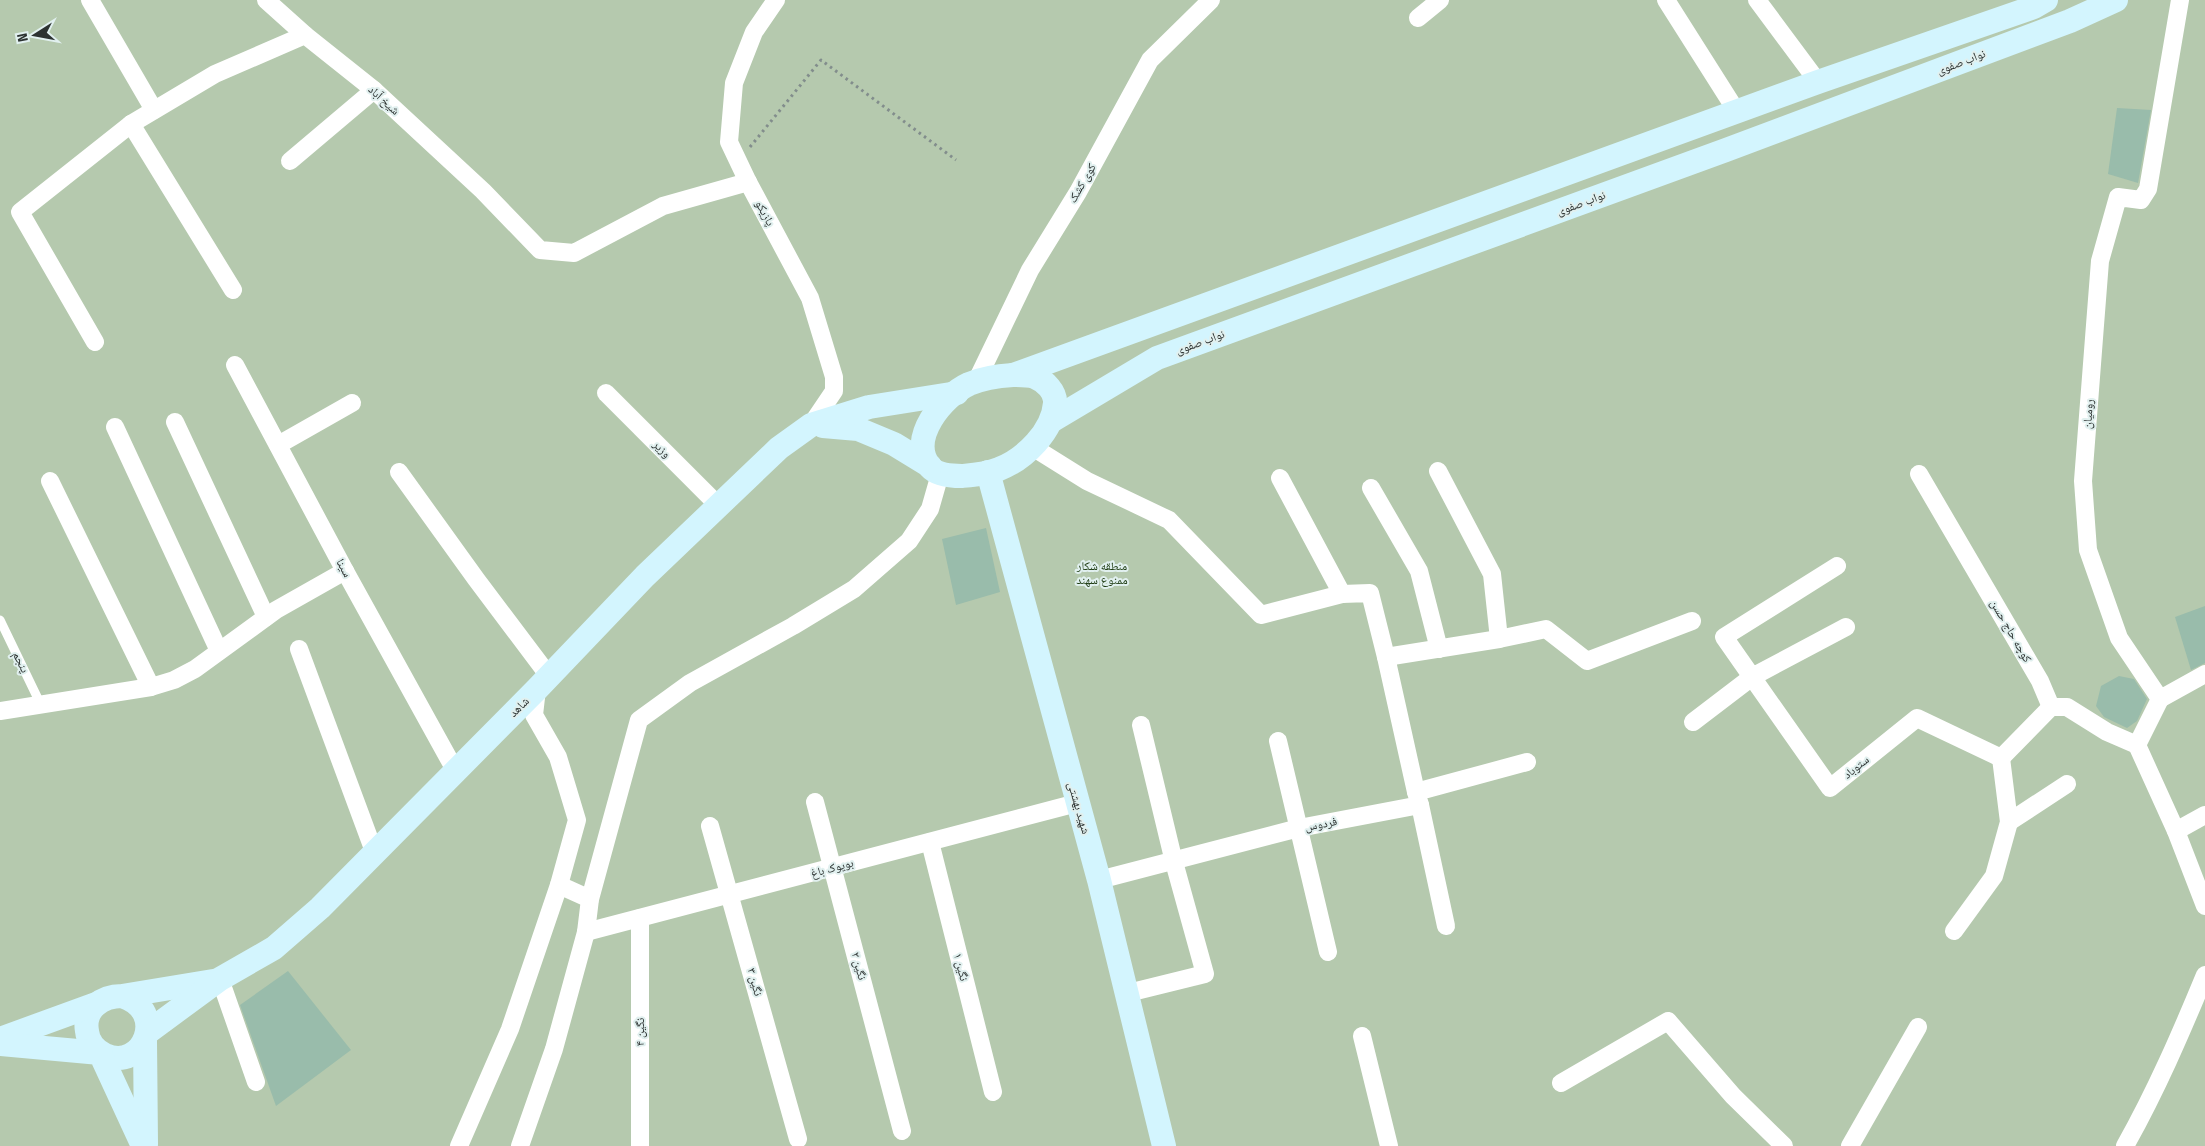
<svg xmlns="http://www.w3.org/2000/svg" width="2205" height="1146" font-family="'Fira Sans Condensed','Noto Naskh Arabic',sans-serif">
<rect width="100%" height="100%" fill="#d4e3e2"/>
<rect fill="#b5c9ae" x="0" y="0" width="2205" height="1146"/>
<g fill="#99bcab">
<path d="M2117,108l34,2 -13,73 -30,-9z"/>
<path d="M986,528l14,64 -44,13 -14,-66z"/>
<path d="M2205,606v57l-14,7 -16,-53z"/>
<path d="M2119,676l15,3 13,20 -10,22 -10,7 -23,-11 -8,-11 5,-20z"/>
<path d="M288,971l63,79 -75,56 -36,-101z"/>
</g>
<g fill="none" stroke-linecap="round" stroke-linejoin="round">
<path stroke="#828d8c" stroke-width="3" stroke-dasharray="2.5 4" stroke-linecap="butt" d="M750,147l71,-87 135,100"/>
<path stroke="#fff" stroke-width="9" d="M0,620l41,85"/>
<g stroke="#fff" stroke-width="18">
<path d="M90,0l64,110"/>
<path d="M266,0l39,35"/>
<path d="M776,0l-22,32 -20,51 -5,59 19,40 62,116 24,79v14l-23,34"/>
<path d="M1666,0l71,112"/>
<path d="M1757,0l61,82"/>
<path d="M2180,0l-32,189 -7,11 -23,-3 -18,64 -5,64 -12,156 5,69 31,88 41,61 -23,46 39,86 29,75"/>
<path d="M1418,18l22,-18"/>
<path d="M131,124l102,166"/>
<path d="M290,161l84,-71"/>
<path d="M95,342l-75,-130 111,-88 84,-50 90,-39 69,55 109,101 57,59 34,3 89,-47 85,-24"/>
<path d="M235,365l110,206 110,199"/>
<path d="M976,382l54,-112 48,-78 72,-132 61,-60"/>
<path d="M606,393l112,112"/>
<path d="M175,422l91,195"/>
<path d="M115,427l104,224"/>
<path d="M278,445l74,-42"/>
<path d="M1031,446l56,35 82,39 92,95 81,-21 28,-1 16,64"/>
<path d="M1438,471l54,103 7,65"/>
<path d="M399,472l77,107 73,97"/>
<path d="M1919,474l121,207 11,26h16l40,25 30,13"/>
<path d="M1280,478l62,116"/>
<path d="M50,481l101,206"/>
<path d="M1371,488l48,83 20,78"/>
<path d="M1837,566l-113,71 28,40 94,-50"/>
<path d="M299,649l76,205"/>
<path d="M2160,699l45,-25"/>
<path d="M0,711l151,-24 23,-7 21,-11 81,-59 69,-39"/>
<path d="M1693,722l59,-45 78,111 87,-70 84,40 50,-51"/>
<path d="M1278,741l50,211"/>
<path d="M1416,792l-30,-135 113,-18 47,-10 41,32 105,-40"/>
<path d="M815,802l87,329"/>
<path d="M1420,805l26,121"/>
<path d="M2009,822l58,-38"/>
<path d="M710,826l88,313"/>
<path d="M2176,831l29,-16"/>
<path d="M930,842l63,250"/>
<path d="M1099,880l200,-52 121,-23 -4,-13 111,-30"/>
<path d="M559,885l31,14"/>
<path d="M1954,931l40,-55 15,-54 -8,-64"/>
<path d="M586,932l491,-129"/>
<path d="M220,979l36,103"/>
<path d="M1128,993l77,-19 -31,-112 -33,-137"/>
<path d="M1362,1036l27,110"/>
<path d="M1561,1083l107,-62 65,75 51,50"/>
<path d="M459,1146l51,-117 49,-144 18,-65 -19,-63 -24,-42 3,-26"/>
<path d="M520,1146l34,-97 32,-117 4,-33 49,-179 51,-37 103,-57 61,-37 55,-48 21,-32 10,-35"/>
<path d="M640,1146v-228"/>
<path d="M1850,1146l68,-119"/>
<path d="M2125,1146c31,-55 56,-113 80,-171"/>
</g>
<g stroke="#d3f5fe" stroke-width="24">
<path d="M1013,375l805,-293 216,-75 12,-7"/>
<path d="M1013,375c7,0 16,0 22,2 10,4 21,15 20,26 -2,28 -30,56 -56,66 -11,5 -25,6 -37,7 -11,0 -25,-1 -32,-9 -23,-28 13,-71 39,-83 14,-6 28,-8 44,-9z"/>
<path d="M1053,420l104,-62 569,-208 344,-129 46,-21"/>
<path d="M823,426l35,3 36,15 36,22"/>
<path d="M988,472l111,408 65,266"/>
<path d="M122,996c47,15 21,76 -17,59 -10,-5 -17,-13 -18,-24 -4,-22 15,-35 35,-35l91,-15"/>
<path d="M148,1032l72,-53 54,-31 46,-40 217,-219 108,-113 134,-128 32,-23 58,-18 88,-14"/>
<path d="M0,1039l96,-35"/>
<path d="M145,1041l1,103"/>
<path d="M0,1044l100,9 43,93"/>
</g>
</g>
<g text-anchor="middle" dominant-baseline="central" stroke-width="4" stroke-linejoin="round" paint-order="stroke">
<g font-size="12" fill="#2c3231" stroke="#e1f0ef">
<text transform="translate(1961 62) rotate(-21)">نواب صفوی</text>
<text transform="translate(384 100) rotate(42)">شیخ آباد</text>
<text transform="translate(1082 183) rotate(-60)">کوی کشک</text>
<text transform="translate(1581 203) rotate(-20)">نواب صفوی</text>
<text transform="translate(765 213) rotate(62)">پازیکو</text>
<text transform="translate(1200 342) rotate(-20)">نواب صفوی</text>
<text transform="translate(2088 414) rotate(-86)">رومیان</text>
<text transform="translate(662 449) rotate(45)">وزیر</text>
<text transform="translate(344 568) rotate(62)">سینا</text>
<text transform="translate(2011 631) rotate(60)">کوچه حاج حسن</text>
<text transform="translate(21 662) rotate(64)">پنجم</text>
<text transform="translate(519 707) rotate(-45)">شاهد</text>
<text transform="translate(1856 767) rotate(-39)">ستوباد</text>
<text transform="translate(1079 808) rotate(74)">شهید بهشتی</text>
<text transform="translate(1321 824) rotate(-11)">فردوس</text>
<text transform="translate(832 868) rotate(-15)">بویوک باغ</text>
<text transform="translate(859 966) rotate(75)">نگین ۲</text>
<text transform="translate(961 967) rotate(76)">نگین ۱</text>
<text transform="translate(755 982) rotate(75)">نگین ۳</text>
<text transform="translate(640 1032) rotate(-90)">نگین ۴</text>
</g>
<g font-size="12" fill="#1f3d14" stroke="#e1f0ef">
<text x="1102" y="566">منطقه شکار<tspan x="1102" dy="14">ممنوع سهند</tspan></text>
</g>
</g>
<g transform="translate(35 35) rotate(259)" stroke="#e1f0ef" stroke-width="4" paint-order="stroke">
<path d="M0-4L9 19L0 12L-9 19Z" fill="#2c3231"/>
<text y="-8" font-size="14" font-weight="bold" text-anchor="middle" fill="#2c3231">N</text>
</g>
</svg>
